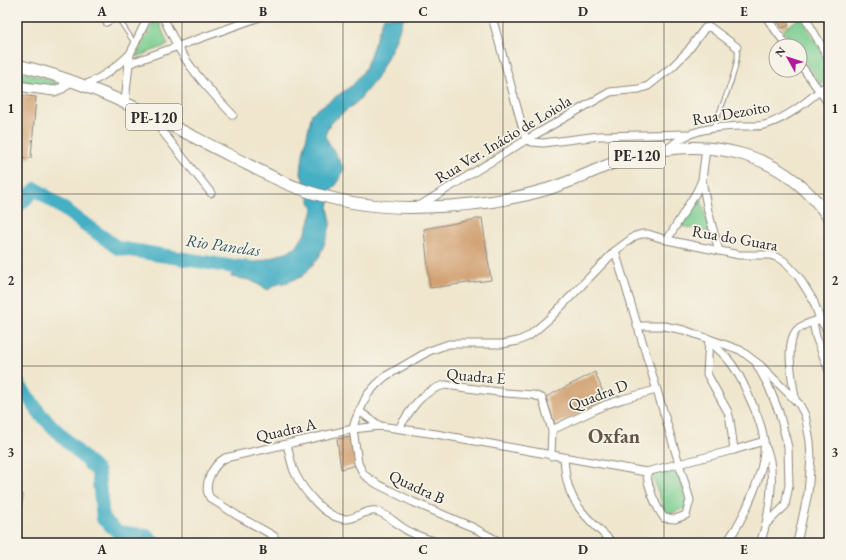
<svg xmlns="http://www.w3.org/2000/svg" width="846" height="560" font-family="'EB Garamond',serif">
<rect width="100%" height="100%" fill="#f7f3e8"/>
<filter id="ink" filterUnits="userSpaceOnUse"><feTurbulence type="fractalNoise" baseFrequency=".025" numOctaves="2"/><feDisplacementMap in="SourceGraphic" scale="8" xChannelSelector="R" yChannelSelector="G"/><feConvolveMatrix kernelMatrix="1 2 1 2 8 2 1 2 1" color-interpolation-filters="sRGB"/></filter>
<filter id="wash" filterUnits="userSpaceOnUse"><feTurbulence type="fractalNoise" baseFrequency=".012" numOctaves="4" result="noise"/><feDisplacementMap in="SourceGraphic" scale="16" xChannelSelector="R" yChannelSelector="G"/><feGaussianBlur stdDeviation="0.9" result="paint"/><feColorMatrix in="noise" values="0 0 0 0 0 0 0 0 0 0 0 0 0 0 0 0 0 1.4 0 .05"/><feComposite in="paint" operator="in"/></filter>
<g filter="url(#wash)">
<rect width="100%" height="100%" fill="#efe6cd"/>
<g fill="#7bce91" stroke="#537c5e">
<path d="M156,17h1l11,28 -32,12z"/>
<path d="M801,17l28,47v16l-8,5 -21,-30v-9h-6l-11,-16z"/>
<path d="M17,71h2l37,11 -4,6 -35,-7z"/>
<path d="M700,196l10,36 -29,-6z"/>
<path d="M677,467l11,40 -22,8 -14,-40z"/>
</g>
<path fill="#45afc4" stroke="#386d78" d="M384,17h20l-11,29 -17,33 -18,22 -26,21 -6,10v6l18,30 -5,13 -8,10 -3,17 3,14 -4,15 -8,20 -16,19 -15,6 -13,3 -7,5 -18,-10 -19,-3 5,-17 21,2 16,-5 23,-9 10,-16 7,-22 -12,-37 2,-19 9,-41 41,-28 12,-16z"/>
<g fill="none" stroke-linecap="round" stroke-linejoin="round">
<g stroke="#45afc4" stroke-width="14">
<path d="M17,207l19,-18 82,59 116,19 19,1"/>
<path d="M17,382l24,33 57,57 5,47 15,13 29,4 8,7"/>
</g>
</g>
<g id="blocks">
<g fill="#d2a273">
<path d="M774,17h10l5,8 -7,3z"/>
<path d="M17,95l19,2 -5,61 -14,-1z"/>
<path d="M482,218l9,62 -61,8 -6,-59z"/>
<path d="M595,372l12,30 -52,23 -9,-28z"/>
<path d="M352,437l5,28 -16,4 -4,-30z"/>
</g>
</g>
</g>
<g filter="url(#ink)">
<use href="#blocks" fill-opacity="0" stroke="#8d887c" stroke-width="1"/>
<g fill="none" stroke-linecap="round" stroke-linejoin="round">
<defs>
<g id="service">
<path d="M102,17l4,7 12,-6 17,26"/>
<path d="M713,128c7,-18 28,-64 24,-81"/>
</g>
<g id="minor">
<path d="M163,17c5,10 10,21 15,30 15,26 35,47 55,68"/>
<path d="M492,17l34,123"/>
<path d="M766,17l21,29"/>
<path d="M805,17l24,42"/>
<path d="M128,64l132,-47"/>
<path d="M800,64l29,40"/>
<path d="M83,86c20,-9 31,-17 47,-32"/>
<path d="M125,102l5,-48 18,-37"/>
<path d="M151,117l60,76"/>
<path d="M526,140l6,2 11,1 56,-7 88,-2"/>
<path d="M668,149c19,-20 46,-22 73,-23 9,0 18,1 27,-2 23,-8 43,-26 61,-41"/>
<path d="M702,181l6,30 11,40"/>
<path d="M419,206l107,-66 84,-48 29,-3 9,-3 24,-19 15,-15 18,-24 5,-1 27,20"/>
<path d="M667,240l30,-49 5,-11 4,-32"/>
<path d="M615,251l75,249 -4,15 -11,4 -11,-1c-10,-14 -15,-29 -18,-46"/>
<path d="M813,322l3,15 13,34"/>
<path d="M637,326h27l20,4 56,20 20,15 39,39 6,11 5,26 1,17 -3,35 -11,50"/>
<path d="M709,339l-2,35 21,38 2,8 4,30"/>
<path d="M709,342c19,13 29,29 38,50 7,16 15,32 17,49 3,28 -21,80 -38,102"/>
<path d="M757,365l11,20 11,27 9,35 1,38 -4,21 -19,18"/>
<path d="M795,399c-2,-17 -12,-59 4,-71 6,-4 14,-6 21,-9"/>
<path d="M359,411l21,15"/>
<path d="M399,428c13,-20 22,-37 46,-43l61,8 27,2 9,3 10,32 -1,26"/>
<path d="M552,430l53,-25 18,-6 33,-9"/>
<path d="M287,444c2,9 4,19 7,27 8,18 32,49 53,48 10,-1 20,-10 29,-8 12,3 21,14 32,20 9,5 21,8 31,12"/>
<path d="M564,458c1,9 1,18 4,27 6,24 28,41 45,58"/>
<path d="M17,507l2,-10"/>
<path d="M274,536l-36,-20 -28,-18c-8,-13 3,-33 15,-40l128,-29 27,-3 56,8 210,38 88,-22 30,-9"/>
<path d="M502,543l-30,-16 -59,-25 -36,-18 -13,-9 -6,-12 -5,-34 2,-8 12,-26 10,-11 9,-8 43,-25 20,-7h53l16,-3 11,-5 21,-18 65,-67 20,-15 7,-2h6l19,6 72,15h31l6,2 8,4 14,15 7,11 8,13 7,19 9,14"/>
<path d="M760,543c9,-23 17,-73 6,-95"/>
</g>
<path id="tertiary" d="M17,86l37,5 8,-3 8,-7"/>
<path id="primary" d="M17,65c76,17 145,56 214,91 22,11 43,23 67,32 41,15 85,21 129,19 42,-1 82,-6 121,-18 30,-9 57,-25 86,-33 75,-21 150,-4 195,62"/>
</defs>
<use href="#service" stroke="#8d887c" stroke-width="5.5"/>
<use href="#minor" stroke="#8d887c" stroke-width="9"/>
<use href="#tertiary" stroke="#8d887c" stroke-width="11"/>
<use href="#primary" stroke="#8d887c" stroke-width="13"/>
<use href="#service" stroke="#fff" stroke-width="3.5"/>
<use href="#minor" stroke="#fff" stroke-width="7"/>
<use href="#tertiary" stroke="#fff" stroke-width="9"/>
<use href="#primary" stroke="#fff" stroke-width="11"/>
</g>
</g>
<path fill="none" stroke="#2b2b2b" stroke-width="1" stroke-opacity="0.55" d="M182,17v526M343,17v526M503,17v526M664,17v526M17,194h812M17,366h812"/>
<g text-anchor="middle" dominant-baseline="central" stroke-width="3.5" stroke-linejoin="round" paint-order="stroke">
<g fill="#f7f3e8" stroke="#686764" stroke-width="1">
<rect x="126" y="104" width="56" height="26" rx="3"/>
<rect x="609" y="142" width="56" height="26" rx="3"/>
</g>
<g font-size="15" font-weight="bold" fill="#2b2b2b">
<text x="154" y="117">PE-120</text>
<text x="637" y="155">PE-120</text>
</g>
<g font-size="16" fill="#2b2b2b" stroke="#f7f3e8">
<text transform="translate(731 113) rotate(-10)">Rua Dezoito</text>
<text transform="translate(503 139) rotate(-31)">Rua Ver. Inácio de Loiola</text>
<text transform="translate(735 238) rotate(10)">Rua do Guara</text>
<text transform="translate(476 376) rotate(5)">Quadra E</text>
<text transform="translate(598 395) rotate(-21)">Quadra D</text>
<text transform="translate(286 430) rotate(-13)">Quadra A</text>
<text transform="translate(417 487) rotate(25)">Quadra B</text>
</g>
<g font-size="17" font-style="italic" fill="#345961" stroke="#f7f3e8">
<text transform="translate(223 245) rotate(8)">Rio Panelas</text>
</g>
<g font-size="20" font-weight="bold" fill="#655544" stroke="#f7f3e8">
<text x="614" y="436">Oxfan</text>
</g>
</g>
<rect width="846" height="560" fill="none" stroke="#f7f3e8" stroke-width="44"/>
<g transform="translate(788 58) rotate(309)"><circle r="19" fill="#f7f3e8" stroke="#a5a39c"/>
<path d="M0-3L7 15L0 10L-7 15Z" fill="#b5179e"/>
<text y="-6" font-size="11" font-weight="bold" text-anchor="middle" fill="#2b2b2b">N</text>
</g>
<rect x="22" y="22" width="802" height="516" fill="none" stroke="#2b2b2b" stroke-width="1.5"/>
<g font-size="13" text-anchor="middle" font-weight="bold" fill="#2b2b2b">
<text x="102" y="16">A</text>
<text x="263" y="16">B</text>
<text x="423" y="16">C</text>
<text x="583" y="16">D</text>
<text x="744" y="16">E</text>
<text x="11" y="113">1</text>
<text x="835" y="113">1</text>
<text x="11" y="285">2</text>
<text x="835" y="285">2</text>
<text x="11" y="457">3</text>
<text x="835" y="457">3</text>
<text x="102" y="554">A</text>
<text x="263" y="554">B</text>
<text x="423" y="554">C</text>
<text x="583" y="554">D</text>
<text x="744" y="554">E</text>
</g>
</svg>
